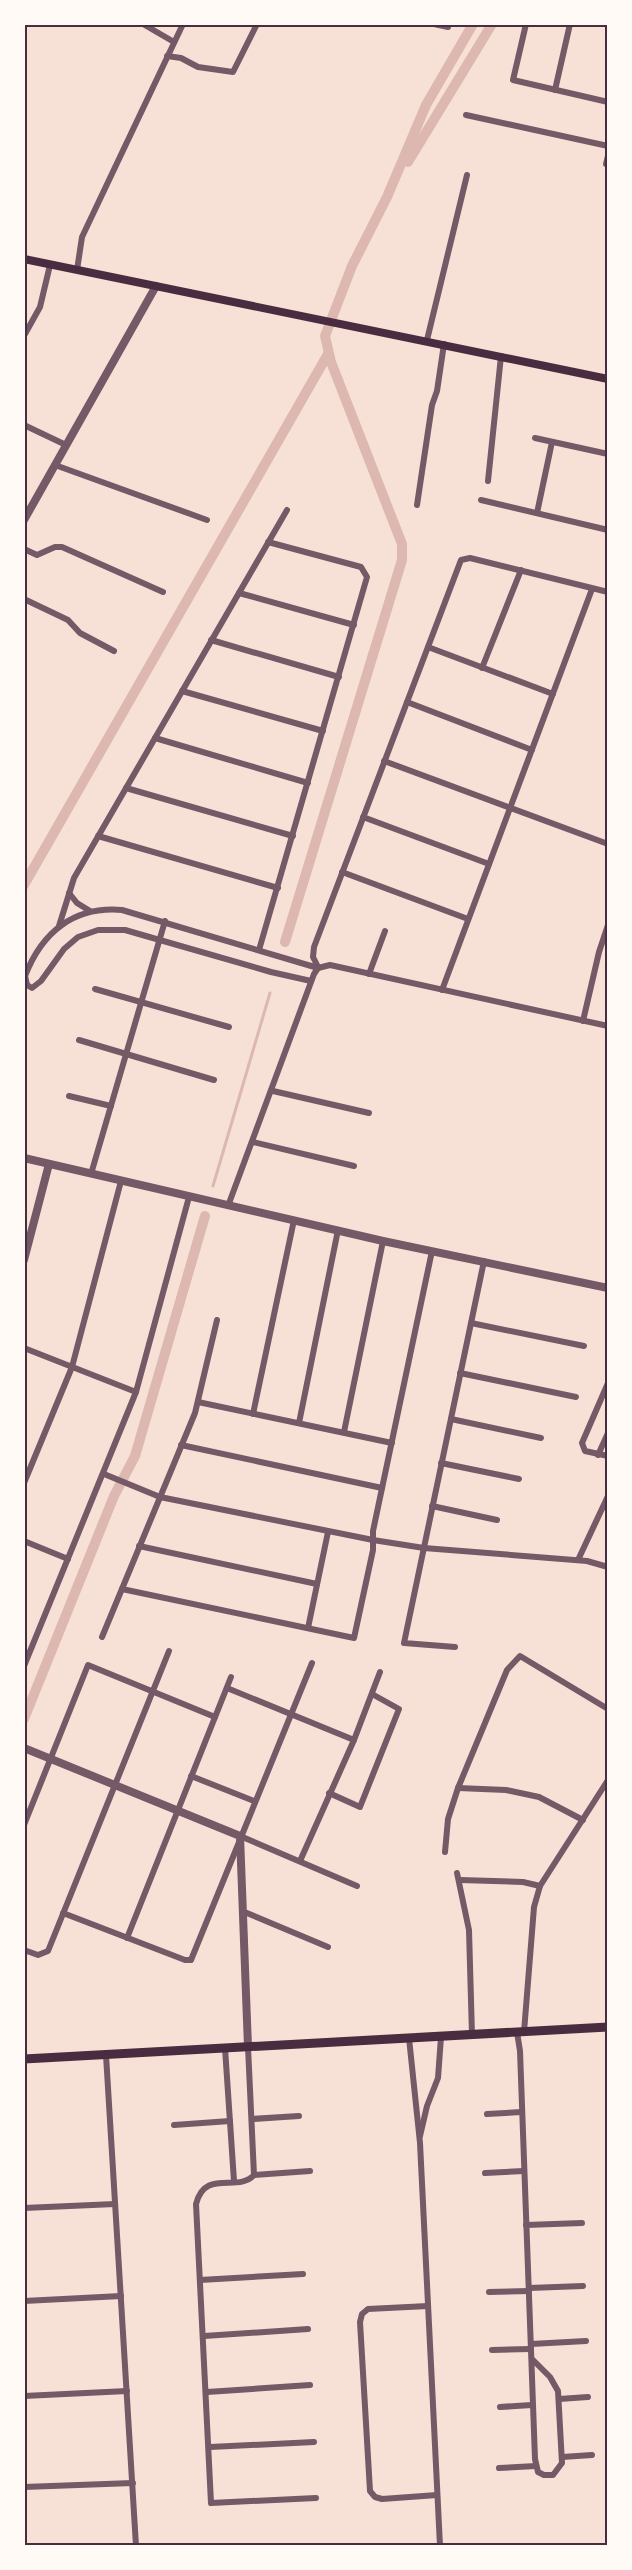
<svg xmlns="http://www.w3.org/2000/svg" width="632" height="2570" font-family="Commissioner,sans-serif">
<rect width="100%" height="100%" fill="#f7e1d7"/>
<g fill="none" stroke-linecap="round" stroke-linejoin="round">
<path stroke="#dcb8b0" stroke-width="3" d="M213,1186l57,-193"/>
<g stroke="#dcb8b0" stroke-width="10">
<path d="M408,162l84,-138"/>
<path d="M24,885l304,-531"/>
<path d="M285,942l117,-382v-16l-71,-182 -6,-26 27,-70 35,-69 39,-92 47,-81"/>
<path d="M24,1719l90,-223 21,-40 70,-240"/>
</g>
<g stroke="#755966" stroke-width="6">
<path d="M143,24l31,18"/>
<path d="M434,24l14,3"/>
<path d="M526,24l-13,56 95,22"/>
<path d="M167,56l14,2 17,9 35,5 23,-46"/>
<path d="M555,90l15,-66"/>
<path d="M466,115l142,31"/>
<path d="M606,164l2,-8"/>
<path d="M77,270l5,-33 101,-213"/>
<path d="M25,334l15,-27 10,-42"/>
<path d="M427,340l40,-165"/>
<path d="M24,425l42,20"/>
<path d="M535,438l73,16"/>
<path d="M55,465l152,55"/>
<path d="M488,481l13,-125"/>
<path d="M481,500l127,30"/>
<path d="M417,505l15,-100 5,-14 7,-47"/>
<path d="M537,513l15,-71"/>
<path d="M24,549l13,6 18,-8h7l101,45"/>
<path d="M239,593l115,32"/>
<path d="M24,599l44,21 12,13 34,18"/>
<path d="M211,640l128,37"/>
<path d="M428,647l125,47"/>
<path d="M482,668l39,-98"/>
<path d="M182,691l141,40"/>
<path d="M407,702l125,48"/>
<path d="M155,738l153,45"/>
<path d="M384,761l224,83"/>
<path d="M126,788l167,48"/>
<path d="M363,817l126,47"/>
<path d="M98,836l180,52"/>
<path d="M342,872l126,47"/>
<path d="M69,893l8,10 13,8"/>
<path d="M59,926l15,-48 213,-368"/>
<path d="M259,950l108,-373 -6,-10 -93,-25"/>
<path d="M318,967l-5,-10 1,-10 147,-387 9,-2 138,34"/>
<path d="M369,974l16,-43"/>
<path d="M311,981l-40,-9 -146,-42h-27l-20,7 -14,12 -23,32 -9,7 -5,-3 -2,-9c17,-44 49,-70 97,-66l196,58 12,-3 278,61"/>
<path d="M95,989l134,38"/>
<path d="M442,990l150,-401"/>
<path d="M583,1021l16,-69 9,-27"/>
<path d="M79,1040l135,40"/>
<path d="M273,1091l96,22"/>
<path d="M69,1096l42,10"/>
<path d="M253,1142l101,24"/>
<path d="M91,1174l74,-253"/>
<path d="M228,1206l86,-232 4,-6"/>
<path d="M471,1323l113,23"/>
<path d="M24,1348l112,44"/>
<path d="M460,1373l116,24"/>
<path d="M608,1383l-26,60 3,8 23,5"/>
<path d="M198,1402l194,41"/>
<path d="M253,1414l41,-194"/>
<path d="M451,1419l90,19"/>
<path d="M299,1423l39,-193"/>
<path d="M344,1432l39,-191"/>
<path d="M181,1445l201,43"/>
<path d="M598,1455l10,-22"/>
<path d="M441,1463l78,16"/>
<path d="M104,1474l56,23 213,43 51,8 163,13 21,6"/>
<path d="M24,1483l48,-116 49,-186"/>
<path d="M432,1506l65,14"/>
<path d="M24,1541l44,18"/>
<path d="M139,1546l178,38"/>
<path d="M578,1560l30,-64"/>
<path d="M122,1589l232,49 19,-88v-19l59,-280"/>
<path d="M308,1628l20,-96"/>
<path d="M102,1637l93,-224 22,-93"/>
<path d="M455,1647l-51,-4 80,-382"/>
<path d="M24,1666l112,-274 53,-195"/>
<path d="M227,1688l127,52"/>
<path d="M191,1776l63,25"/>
<path d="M458,1788l48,2 33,7 44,23"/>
<path d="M329,1793l31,14 39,-98 -27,-15"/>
<path d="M24,1825l64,-160 127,52"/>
<path d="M240,1836l117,50"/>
<path d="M445,1852l3,-33 10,-31 49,-118 13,-14 88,53"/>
<path d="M300,1861l54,-121 26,-68"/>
<path d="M457,1873l12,57 3,105"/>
<path d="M460,1880l63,2 17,4"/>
<path d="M242,1911l86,36"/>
<path d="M63,1913l122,47h6l121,-297"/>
<path d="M127,1938l104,-261"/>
<path d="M24,1950l14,5 10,-4 121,-300"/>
<path d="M517,2032l3,19 15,408 3,13 6,3h9l9,-12 -4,-72 -8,-14 -18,-18"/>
<path d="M524,2032l10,-125 6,-21 68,-106"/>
<path d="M409,2038l11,105 20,403"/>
<path d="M248,2047l6,128c-16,18 -49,-7 -58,29l15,299 105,-5"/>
<path d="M225,2048l9,133"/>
<path d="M106,2055l30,491"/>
<path d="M487,2114l35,-2"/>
<path d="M252,2119l47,-3"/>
<path d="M174,2125l56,-4"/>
<path d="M420,2136l7,-30 11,-28 3,-41"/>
<path d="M485,2173l39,-2"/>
<path d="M254,2175l56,-4"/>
<path d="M24,2208l91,-4"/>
<path d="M526,2225l56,-2"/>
<path d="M200,2280l103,-6"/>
<path d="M529,2288l54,-2"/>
<path d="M489,2292l40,-1"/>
<path d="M24,2301l97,-5"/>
<path d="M428,2306l-60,3 -6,5 -2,8 10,169 5,6 7,2 55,-4"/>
<path d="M204,2336l104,-7"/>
<path d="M531,2344l55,-3"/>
<path d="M492,2350l39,-1"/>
<path d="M207,2392l103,-7"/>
<path d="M24,2396l103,-5"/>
<path d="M559,2399l29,-2"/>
<path d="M500,2407l32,-2"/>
<path d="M210,2447l104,-5"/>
<path d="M562,2457l30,-2"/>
<path d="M499,2468l37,-2"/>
<path d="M24,2487l109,-4"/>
</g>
<g stroke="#755966" stroke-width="8">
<path d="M24,520l132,-234"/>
<path d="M24,1158l359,83 225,47"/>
<path d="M24,1260l25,-96"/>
<path d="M24,1748l216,88 8,211"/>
</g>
<path stroke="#4a2c40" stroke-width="8" d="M24,259l584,120"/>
<path stroke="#4a2c40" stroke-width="9" d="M24,2059l584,-32"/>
</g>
<rect width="632" height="2570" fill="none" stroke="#fffaf5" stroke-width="51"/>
<rect x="26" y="26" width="580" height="2518" fill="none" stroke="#4a2c40" stroke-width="2"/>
</svg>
